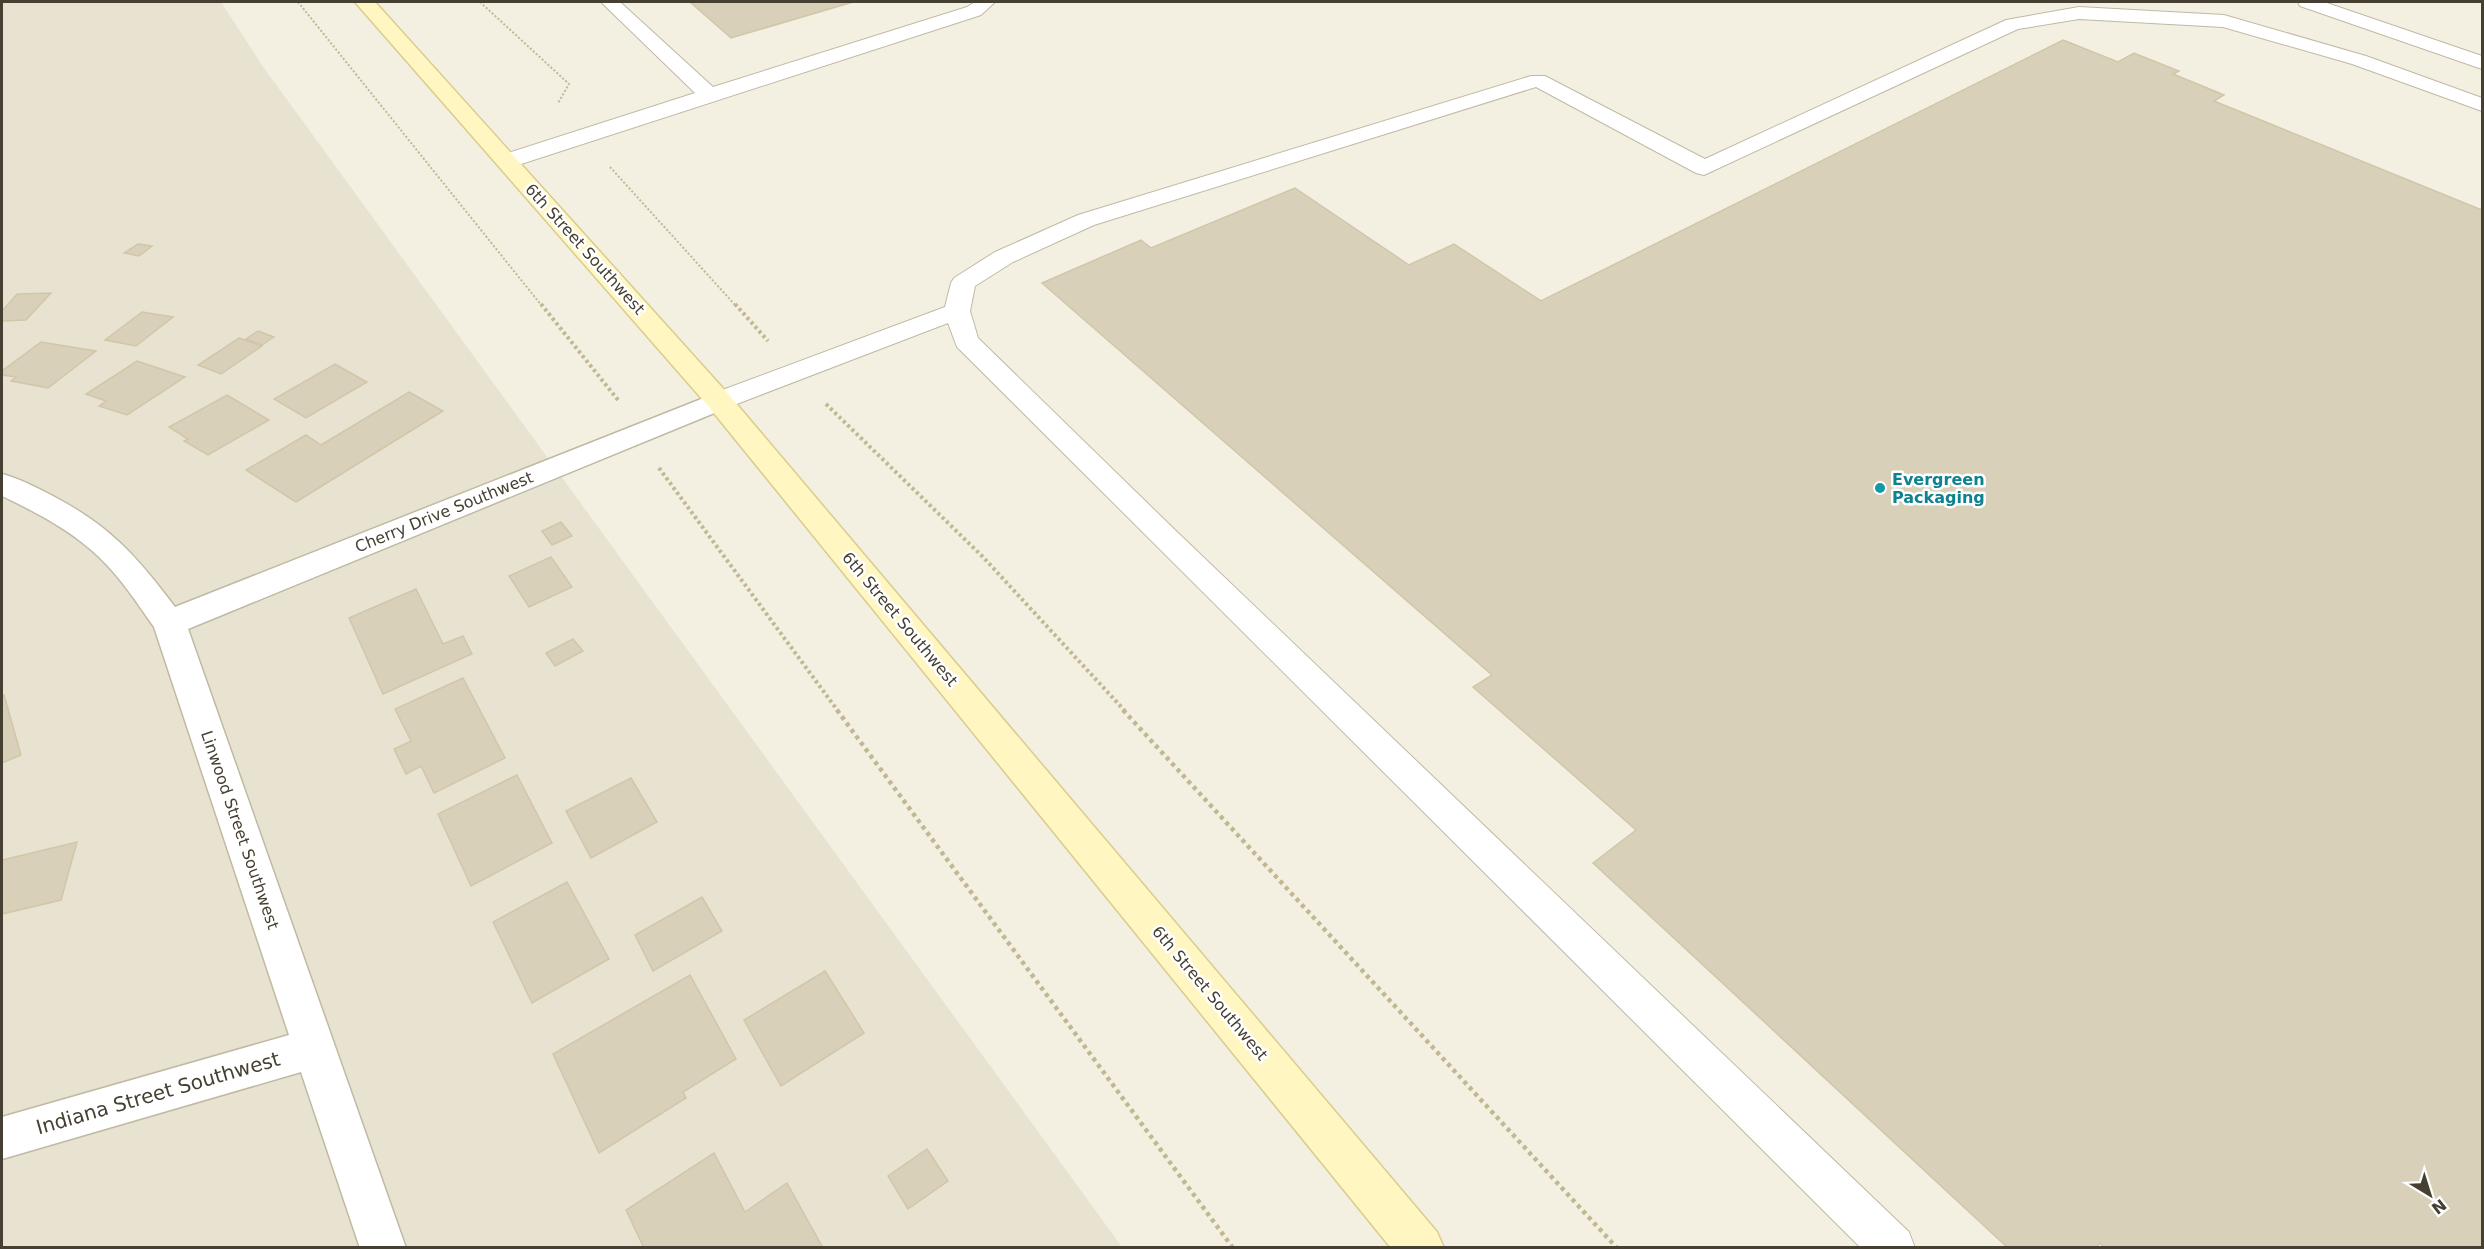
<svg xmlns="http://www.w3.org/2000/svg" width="2484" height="1249" font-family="'DejaVu Sans',sans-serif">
<rect width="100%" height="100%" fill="#f3f0e2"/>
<path fill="#e8e3d0" d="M2,2h219l43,66 858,1179 -1120,1z"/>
<g fill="#d9d0b9" stroke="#d2c6a9" stroke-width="1.5">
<path d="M690,2h163l-122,36z"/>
<path d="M2063,40l55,22 16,-9 45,18 -6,3 51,21 -10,6 268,109v1038h-377l-5,-5 -4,5h-88l-415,-385 43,-33 -163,-143 19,-12 -450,-392 99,-43 10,8 144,-60 114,77 45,-21 87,57z"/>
<path d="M138,244l14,2 -13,10 -15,-3z"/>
<path d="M51,293l-25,27 -24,1v-10l15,-17z"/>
<path d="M142,312l31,5 -37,29 -31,-6z"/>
<path d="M258,331l16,6 -12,8 -16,-6z"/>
<path d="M239,338l23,8 -41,28 -23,-9z"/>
<path d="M41,342l55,9 -48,37 -37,-7 5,-4 -14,-2v-4z"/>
<path d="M137,361l48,16 -58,38 -28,-9 7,-5 -20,-7z"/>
<path d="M335,364l32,18 -61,36 -32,-19z"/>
<path d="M409,392l34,19 -147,91 -50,-32 60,-35 15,10z"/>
<path d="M227,395l42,25 -61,35 -24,-14 4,-2 -19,-12z"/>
<path d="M561,522l11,14 -20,9 -10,-14z"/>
<path d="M551,557l21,30 -43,20 -20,-31z"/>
<path d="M416,589l27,55 20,-8 9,18 -89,40 -34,-76z"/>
<path d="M573,639l10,12 -28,15 -9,-13z"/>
<path d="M463,678l42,80 -71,35 -13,-27 -15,8 -12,-25 17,-8 -16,-32z"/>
<path d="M4,695l17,60 -19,8v-67z"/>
<path d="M517,775l35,68 -81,43 -33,-72z"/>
<path d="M631,778l26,44 -66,36 -25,-47z"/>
<path d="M77,842l-16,58 -59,14v-54z"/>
<path d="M567,882l42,77 -77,44 -39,-81z"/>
<path d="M702,897l20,34 -69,40 -18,-36z"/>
<path d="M825,971l39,62 -83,53 -37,-66z"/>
<path d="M690,975l46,84 -53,33 3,6 -87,55 -46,-99z"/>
<path d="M927,1149l21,32 -40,28 -20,-33z"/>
<path d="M714,1153l31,59 42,-29 36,65h-179l-18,-38z"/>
</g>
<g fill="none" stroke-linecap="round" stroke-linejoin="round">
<defs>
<g id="service">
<path d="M601,2h19l93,85 254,-80 8,-5h20l-14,13 -466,151 -8,2 -8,-2 -3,-5 3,-5 196,-63z"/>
<path d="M2298,2h26l158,54v13l-182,-63z"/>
<path d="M2079,7l145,8 142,41 116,42v13l-130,-47 -129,-37 -144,-8 -61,10 -314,146 -8,-2 -160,-86 -442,138 -81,37 -38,24 -5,25 8,27 197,192 734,702 6,16h-54l-904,-901 -9,-24 -219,84 -10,3 -10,-3 -3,-6 3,-6 236,-88 6,-24 3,-5 41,-26 83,-37 453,-139h14l160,83 301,-139z"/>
</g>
<path id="minor" d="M719,392l10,3 4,6 -4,6 -541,222 218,619h-46l-59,-176 -299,87v-42l287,-82 -135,-408c-17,-24 -33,-49 -55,-70 -27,-26 -63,-45 -97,-61v-22c16,4 31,12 47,20 59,30 87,61 126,113z"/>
<path id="secondary" d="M355,2h20l354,393 708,837 7,16h-53l-682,-841z"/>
</defs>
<use href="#service" stroke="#c0b9a4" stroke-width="2"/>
<use href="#minor" stroke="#c0b9a4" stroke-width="3"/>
<use href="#secondary" stroke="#d9cc8c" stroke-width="3"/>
<g stroke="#c3b793" stroke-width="2" stroke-dasharray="2 2" stroke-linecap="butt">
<path d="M298,2l244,304"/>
<path d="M480,2l89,82 -11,19"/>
<path d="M610,167l126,139"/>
</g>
<g stroke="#c3b793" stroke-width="4" stroke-dasharray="3 3" stroke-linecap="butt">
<path d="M541,304l77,96"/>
<path d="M735,304l33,37"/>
<path d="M826,404l157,153 142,154"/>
<path d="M659,468l179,243"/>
</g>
<g stroke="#c3b793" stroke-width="4.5" stroke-dasharray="4 4" stroke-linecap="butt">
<path d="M837,710l396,538"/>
<path d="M1123,710l494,538"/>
</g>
<use href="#service" fill="#fff" fill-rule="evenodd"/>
<use href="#minor" fill="#fff" fill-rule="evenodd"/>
<use href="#secondary" fill="#fff6c1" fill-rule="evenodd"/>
</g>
<circle fill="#0f9aa8" stroke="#fff" stroke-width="2" cx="1880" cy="488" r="6"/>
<g text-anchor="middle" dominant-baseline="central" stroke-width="5" stroke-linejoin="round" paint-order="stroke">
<g font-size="16" fill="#464032" stroke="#fff">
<text transform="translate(585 249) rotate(48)">6th Street Southwest</text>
<text transform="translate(444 512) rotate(-22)">Cherry Drive Southwest</text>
<text transform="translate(900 619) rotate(50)">6th Street Southwest</text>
<text transform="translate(240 830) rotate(71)">Linwood Street Southwest</text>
<text transform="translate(1210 993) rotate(50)">6th Street Southwest</text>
</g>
<g font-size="16" font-weight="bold" fill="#0d838f" stroke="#fff" text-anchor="start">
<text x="1892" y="479">Evergreen<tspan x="1892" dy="18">Packaging</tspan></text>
</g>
<g font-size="20" fill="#464032" stroke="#fff">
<text transform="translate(158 1093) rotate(-16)">Indiana Street Southwest</text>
</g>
</g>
<rect width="2484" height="1249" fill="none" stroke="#464032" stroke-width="6"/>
<g transform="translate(2430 1195) rotate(142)" stroke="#ffffff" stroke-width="4.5" paint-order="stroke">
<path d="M0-4.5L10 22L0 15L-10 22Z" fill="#464032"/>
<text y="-9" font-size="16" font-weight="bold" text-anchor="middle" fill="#464032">N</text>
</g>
</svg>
